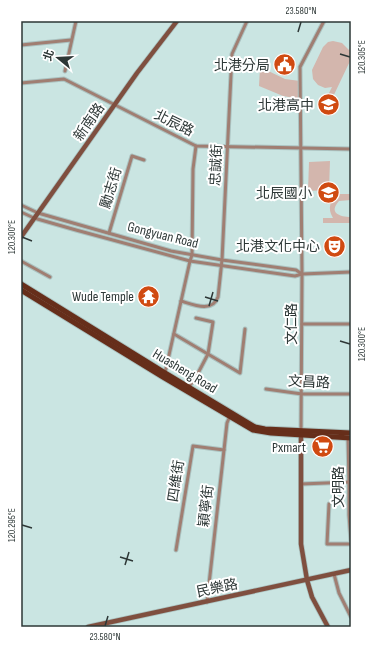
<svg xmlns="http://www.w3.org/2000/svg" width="372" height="648" font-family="'Sofia Sans Condensed','Noto Sans TC',sans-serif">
<rect width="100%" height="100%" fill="#cae5e2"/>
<g fill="#d3b6ad">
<path d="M333,41l9,2 7,7 2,-4v13l-20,42 -5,-2 6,-12 -7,1 -7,-3 -5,-6 -1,-9 11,-23 5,-5z"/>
<path d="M260,67l25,12 15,2v18l-17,-3 -24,-10z"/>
<path d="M330,161l-1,29 -21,1 1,-29z"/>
<path d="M339,194h12v6l-12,1c-11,12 1,16 12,16v6h-28v-5h10c-6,-10 -3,-18 6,-24z"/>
</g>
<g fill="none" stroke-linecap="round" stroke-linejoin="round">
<defs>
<g id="street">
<path d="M21,45l50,-5"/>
<path d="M65,71l11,-50"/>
<path d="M21,83l43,-4 132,67 155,3"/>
<path d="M21,205l17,8 133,38 51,9 74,10 6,4"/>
<path d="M21,212l13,6 42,12 114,31 105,15 7,-2 49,-2"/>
<path d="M109,233l23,-77 12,4"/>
<path d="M21,261l29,16"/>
<path d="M181,301c13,4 31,12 37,-4l4,-37 10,-206 15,-33"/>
<path d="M302,324h49"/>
<path d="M174,334l66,39 5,-44"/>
<path d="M165,373l25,-112 2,-6 1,-86 3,-23"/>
<path d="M189,387l7,-10 12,-23 5,-32 -17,-4"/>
<path d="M266,389l36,5h49"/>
<path d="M301,431l1,-157 -2,-207 24,-46"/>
<path d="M348,437l1,45v33l2,26"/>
<path d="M301,484l50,-2"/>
<path d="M329,504l-2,40h24"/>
<path d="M176,550l17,-104 31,4"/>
<path d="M334,574l5,19 12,24"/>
<path d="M207,602l20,-179 3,-7"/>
</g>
<g id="secondary">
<path d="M21,237l116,-164 40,-52"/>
<path d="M301,432v112l6,36 5,17 16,30"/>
<path d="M88,627l263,-57"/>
</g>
<g id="primary">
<path d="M21,284l144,89 90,54 10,2 86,4"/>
<path d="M21,290l142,87 90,53 18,3 80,5"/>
</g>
</defs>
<use href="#street" stroke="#abc2c0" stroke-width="5"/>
<use href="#secondary" stroke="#abc2c0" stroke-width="6"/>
<use href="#primary" stroke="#abc2c0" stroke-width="7"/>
<use href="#street" stroke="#a07e72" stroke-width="3"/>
<use href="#secondary" stroke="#7f4f3f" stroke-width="4.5"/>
<use href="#primary" stroke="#662e1a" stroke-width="5"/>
</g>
<path fill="none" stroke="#2d3736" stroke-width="1.5" d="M298,32l3,-10M340,54l10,3M22,237l10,4M205,297l13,4M209,306l4,-14M340,341l10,3M22,525l10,3M120,557l13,4M125,565l4,-13M105,626l3,-10"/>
<defs>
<symbol id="civic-disc" viewBox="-11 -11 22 22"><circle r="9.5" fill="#d04a11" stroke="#fff"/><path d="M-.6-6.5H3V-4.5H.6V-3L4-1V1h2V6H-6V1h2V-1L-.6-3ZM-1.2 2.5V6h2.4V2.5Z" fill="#fff"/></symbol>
<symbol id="school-disc" viewBox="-11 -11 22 22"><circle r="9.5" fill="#d04a11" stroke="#fff"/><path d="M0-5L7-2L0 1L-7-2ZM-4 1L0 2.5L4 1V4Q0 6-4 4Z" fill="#fff"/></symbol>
<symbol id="theatre-disc" viewBox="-11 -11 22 22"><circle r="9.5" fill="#d04a11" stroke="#fff"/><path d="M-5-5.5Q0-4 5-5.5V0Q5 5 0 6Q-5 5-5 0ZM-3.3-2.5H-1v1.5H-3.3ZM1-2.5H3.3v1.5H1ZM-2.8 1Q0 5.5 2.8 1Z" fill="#fff"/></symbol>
<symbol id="temple-disc" viewBox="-11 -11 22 22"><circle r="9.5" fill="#d04a11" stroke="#fff"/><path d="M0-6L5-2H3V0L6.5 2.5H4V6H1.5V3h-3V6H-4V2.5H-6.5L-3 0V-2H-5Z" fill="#fff"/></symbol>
<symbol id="supermarket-disc" viewBox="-11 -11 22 22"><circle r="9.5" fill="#d04a11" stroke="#fff"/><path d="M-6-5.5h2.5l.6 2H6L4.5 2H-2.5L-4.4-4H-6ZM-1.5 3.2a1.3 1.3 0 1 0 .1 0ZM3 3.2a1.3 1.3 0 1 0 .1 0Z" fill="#fff"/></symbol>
</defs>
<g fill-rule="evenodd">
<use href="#civic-disc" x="272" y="52" width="25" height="25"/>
<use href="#school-disc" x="316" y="92" width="25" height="25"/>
<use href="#school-disc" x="316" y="180" width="25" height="25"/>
<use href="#theatre-disc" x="322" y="234" width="25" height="25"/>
<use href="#temple-disc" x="136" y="284" width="25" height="25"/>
<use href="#supermarket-disc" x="310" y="434" width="25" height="25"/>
</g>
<g text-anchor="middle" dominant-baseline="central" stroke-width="4" stroke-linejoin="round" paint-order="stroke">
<g font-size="14" fill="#2d3736" stroke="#fff" text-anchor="end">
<text x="270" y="65">北港分局</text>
<text x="314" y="105">北港高中</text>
<text x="312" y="193">北辰國小</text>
<text x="320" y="246">北港文化中心</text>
<text x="134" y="296">Wude Temple</text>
<text x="306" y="447">Pxmart</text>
</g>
<g font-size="14" fill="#2d3736" stroke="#fff">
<text transform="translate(89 122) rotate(-55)">新南路</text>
<text transform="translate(174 123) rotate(26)">北辰路</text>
<text transform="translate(216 165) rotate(-87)">忠誠街</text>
<text transform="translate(111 188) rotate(-73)">勵志街</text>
<text transform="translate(163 235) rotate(14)">Gongyuan Road</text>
<text transform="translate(291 324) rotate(-90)">文仁路</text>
<text transform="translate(185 371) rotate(31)">Huasheng Road</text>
<text transform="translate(309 382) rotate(3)">文昌路</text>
<text transform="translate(176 481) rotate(-81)">四維街</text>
<text transform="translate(338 487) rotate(-90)">文明路</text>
<text transform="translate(206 506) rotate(-83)">穎寧街</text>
<text transform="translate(217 588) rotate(-12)">民樂路</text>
</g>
</g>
<rect width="372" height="648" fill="none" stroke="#ffffff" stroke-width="44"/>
<g transform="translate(58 58) rotate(288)" stroke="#ffffff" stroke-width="3" paint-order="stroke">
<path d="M0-3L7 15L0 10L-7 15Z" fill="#2d3736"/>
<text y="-6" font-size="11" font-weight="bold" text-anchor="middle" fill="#2d3736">北</text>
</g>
<rect x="22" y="22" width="328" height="604" fill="none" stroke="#2d3736" stroke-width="1.5"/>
<g font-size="10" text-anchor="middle" fill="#2d3736">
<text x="301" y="14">23.580°N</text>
<text transform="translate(361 57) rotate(-90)" y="4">120.305°E</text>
<text transform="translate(11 237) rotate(-90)" y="4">120.300°E</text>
<text transform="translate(361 344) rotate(-90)" y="4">120.300°E</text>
<text transform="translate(11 525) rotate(-90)" y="4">120.295°E</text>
<text x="105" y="640">23.580°N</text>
</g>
</svg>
